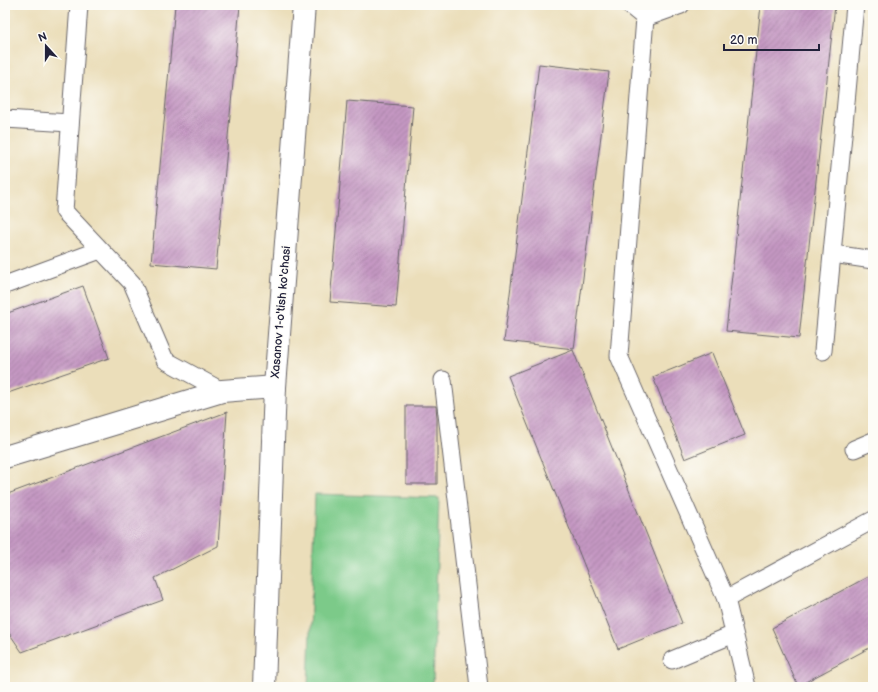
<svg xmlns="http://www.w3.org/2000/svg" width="878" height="692" font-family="'Balsamiq Sans',sans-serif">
<defs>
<pattern id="building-hatch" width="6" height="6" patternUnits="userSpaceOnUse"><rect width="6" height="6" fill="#c497c2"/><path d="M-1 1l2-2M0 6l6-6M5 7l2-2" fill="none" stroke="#9f7b9f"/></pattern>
</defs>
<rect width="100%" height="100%" fill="#fdfcf7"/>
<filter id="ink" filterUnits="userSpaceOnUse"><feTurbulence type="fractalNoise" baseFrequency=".025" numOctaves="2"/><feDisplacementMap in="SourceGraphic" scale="8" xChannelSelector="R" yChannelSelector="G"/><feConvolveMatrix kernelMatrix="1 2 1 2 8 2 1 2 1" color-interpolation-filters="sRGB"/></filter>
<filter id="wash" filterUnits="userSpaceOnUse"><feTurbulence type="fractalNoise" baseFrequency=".012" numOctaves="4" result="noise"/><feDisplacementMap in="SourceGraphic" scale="16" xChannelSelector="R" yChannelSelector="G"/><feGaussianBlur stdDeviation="0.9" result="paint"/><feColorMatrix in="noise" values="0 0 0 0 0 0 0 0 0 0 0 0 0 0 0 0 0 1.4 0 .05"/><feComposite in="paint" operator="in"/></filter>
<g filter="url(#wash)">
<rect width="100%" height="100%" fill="#ebdeba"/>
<path fill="#7cca89" stroke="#4f7662" d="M315,494l124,4 -6,189h-125z"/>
<g id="blocks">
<g fill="url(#building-hatch)">
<path d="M175,5h65l-24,264 -65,-6z"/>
<path d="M761,5h74l-36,333 -73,-7z"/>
<path d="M539,64l70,8 -35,277 -70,-8z"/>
<path d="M347,101l66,5 -17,201 -66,-5z"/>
<path d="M83,286l26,72 -104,36v-80z"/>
<path d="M573,350l109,273 -64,26 -110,-273z"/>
<path d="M712,353l33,82 -60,24 -32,-82z"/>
<path d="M406,406h30l1,12v66h-31z"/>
<path d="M227,412l-9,134 -63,32 8,22 -141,52 -17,-25v-132z"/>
<path d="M873,574v72l-75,40 -26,-58z"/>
</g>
</g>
</g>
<g filter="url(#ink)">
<use href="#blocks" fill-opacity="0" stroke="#686467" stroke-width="1"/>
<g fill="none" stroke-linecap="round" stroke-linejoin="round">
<defs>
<g id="lane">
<path d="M79,5l-15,206 68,72 33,77 57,31"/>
<path d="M629,5l16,13"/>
<path d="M645,18l-26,338 107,243 147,-79"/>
<path d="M645,18l36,-13"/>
<path d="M5,119l65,4"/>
<path d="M833,254l40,6"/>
<path d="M5,285l95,-35"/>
<path d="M823,351l32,-346"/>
<path d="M443,380l36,307"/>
<path d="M854,449l19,-8"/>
<path d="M726,599l21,88"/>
<path d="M672,660l62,-26"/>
</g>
<g id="street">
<path d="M5,457l217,-66 53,-4"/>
<path d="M264,687l11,-300 29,-382"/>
</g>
</defs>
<use href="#lane" stroke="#686467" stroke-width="19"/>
<use href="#street" stroke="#686467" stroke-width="24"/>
<use href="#lane" stroke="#fff" stroke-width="17"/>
<use href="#street" stroke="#fff" stroke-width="22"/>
</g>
</g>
<g text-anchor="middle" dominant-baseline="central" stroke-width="3" stroke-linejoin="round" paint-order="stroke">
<g font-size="12" fill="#22223b" stroke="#fdfcf7">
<text transform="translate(281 312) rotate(-85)">Xasanov 1-o'tish ko'chasi</text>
</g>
</g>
<rect width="878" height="692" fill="none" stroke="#fdfcf7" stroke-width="20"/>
<g transform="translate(46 46) rotate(339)" stroke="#fdfcf7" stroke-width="3" paint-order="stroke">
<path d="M0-3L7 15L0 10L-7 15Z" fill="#22223b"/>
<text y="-6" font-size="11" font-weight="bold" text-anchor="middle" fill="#22223b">N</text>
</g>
<path d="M724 44v6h95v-6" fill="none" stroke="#22223b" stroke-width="2"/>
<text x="730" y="44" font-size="12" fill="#22223b" stroke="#fdfcf7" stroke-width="3" paint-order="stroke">20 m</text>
</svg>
